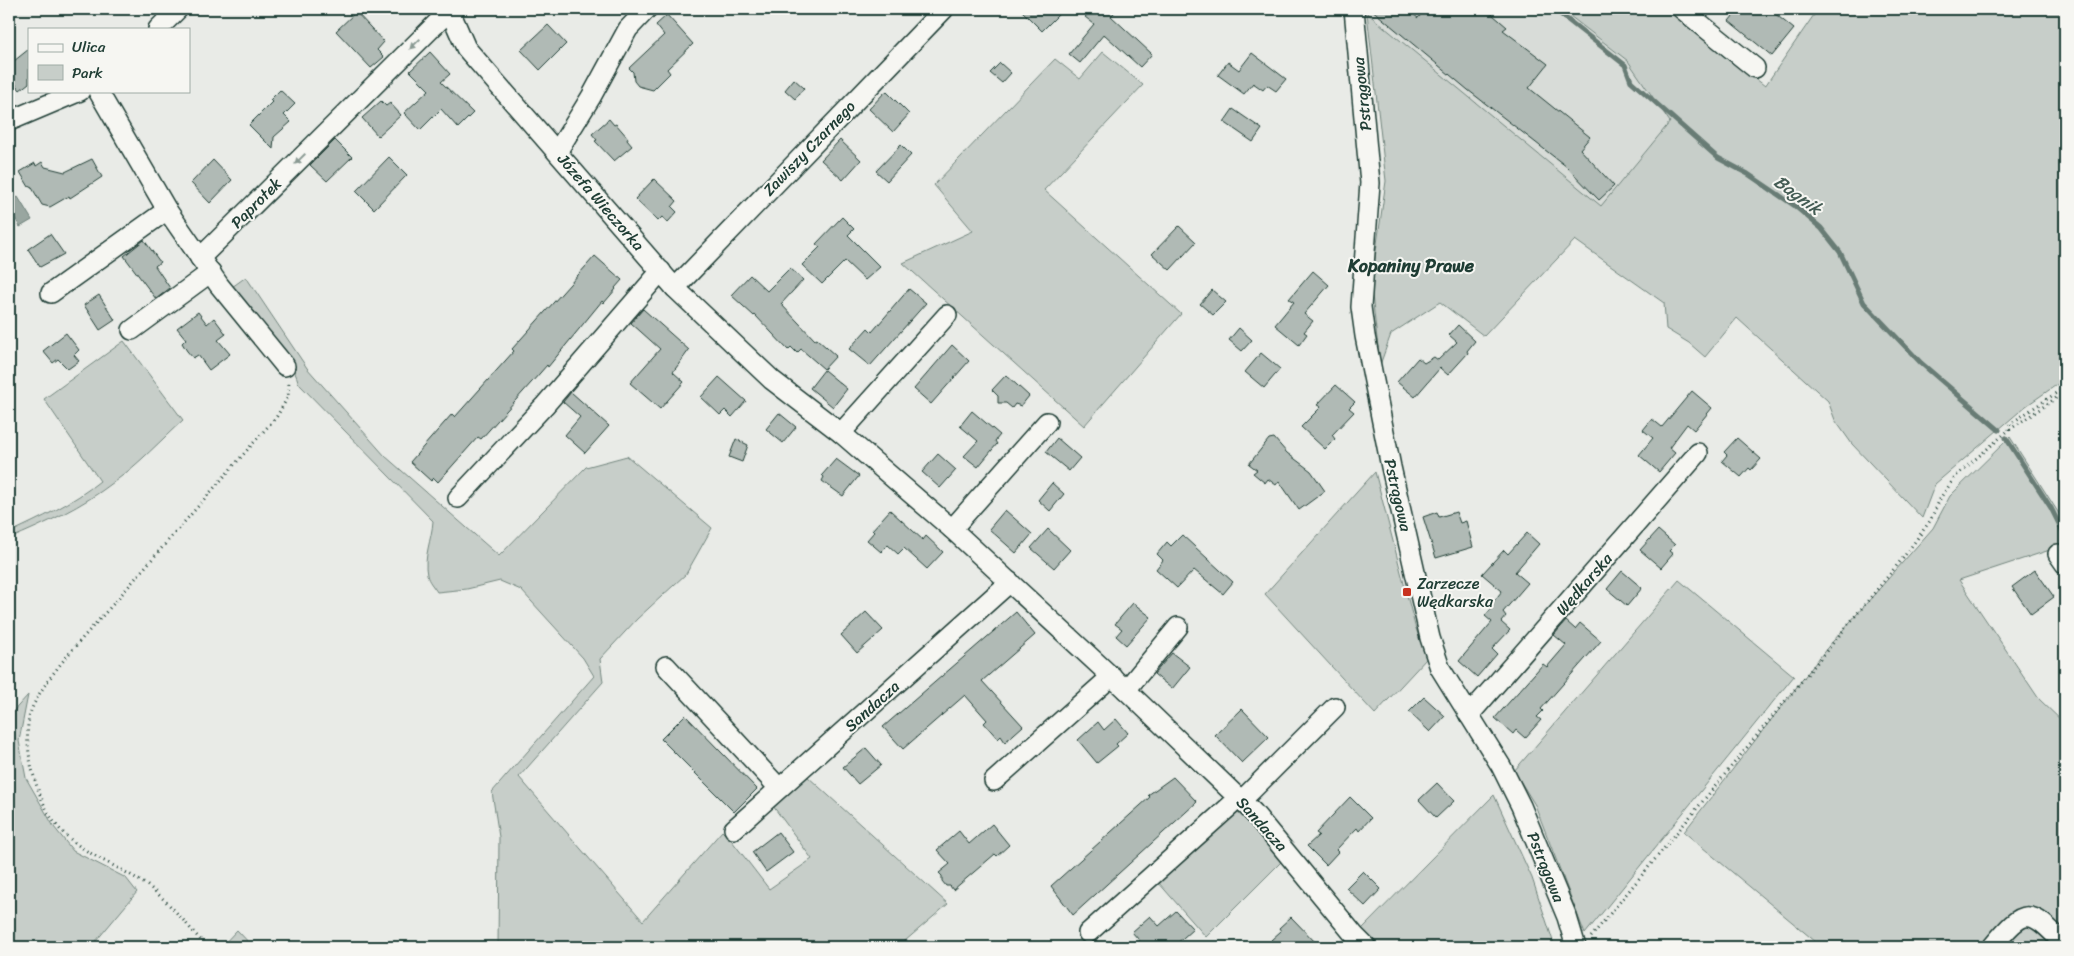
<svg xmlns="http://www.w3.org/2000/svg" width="2074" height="956" font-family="Sriracha,sans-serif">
<rect width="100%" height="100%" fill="#e9ebe7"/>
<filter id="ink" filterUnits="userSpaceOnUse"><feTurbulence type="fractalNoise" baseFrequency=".02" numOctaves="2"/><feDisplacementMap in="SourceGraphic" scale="10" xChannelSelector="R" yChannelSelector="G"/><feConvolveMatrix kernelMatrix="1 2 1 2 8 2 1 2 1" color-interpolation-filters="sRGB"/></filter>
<g filter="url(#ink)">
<path fill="#d8dcd8" d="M1367,9h194l67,52 42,61 -69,85 -234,-194z"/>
<g fill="#c7cec9" stroke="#73867e">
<path d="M1561,9h106l98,77 53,-77h247v370l-39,27 -91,78 -13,34 -70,-74 -17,-24 -7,-19 -91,-83 -32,39 -16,-14 -23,-14 -2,-26 -89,-63 -91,96 -44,-34 -49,32 -11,31 -9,-79 15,-105 -19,-168 234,193 69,-84 -42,-61z"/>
<path d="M1103,52l40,33 -99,105 137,124 -97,112 -181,-163 70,-32 -39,-46 121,-126 25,20z"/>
<path d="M246,277l61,91 78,88 114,100 87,-89 41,-11 85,72 -26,46 -49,45 -37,40 3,23 -84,95 124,144 79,-90 10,10 37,48 43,-30 -39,-53 34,-30 141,128 -50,43h-400l1,-110 -7,-45 102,-116 -11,-18 -62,-68 -21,-9 -33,8 -30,3c-3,-5 -9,-11 -10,-17 -4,-18 5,-36 6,-54l-134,-137c-11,-37 -43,-67 -67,-97z"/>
<path d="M124,341l59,79c-22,20 -44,44 -69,62 -31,24 -69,42 -105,57v-6c32,-15 64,-30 91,-52l-56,-82z"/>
<path d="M2010,437l55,86v22l-106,35 80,119 26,25v223h-243l-138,-115 143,-184 106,-120 17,-32z"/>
<path d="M1375,472l40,154 12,32 -52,56 -110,-120z"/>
<path d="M1679,580l115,96 -209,258 -50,-129 -21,-34z"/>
<path d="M28,695l-9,46 7,37 28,49 19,24 53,27 11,14 -46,55h-82v-231z"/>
<path d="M1494,795l38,83 23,69h-174l-19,-18z"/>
<path d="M1235,809l48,51 -77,77 -48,-55z"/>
<path d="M237,930l16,17h-32z"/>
</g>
<path fill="#99a6a0" stroke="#687c75" d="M18,197l14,23 -12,7 -11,-20v-5z"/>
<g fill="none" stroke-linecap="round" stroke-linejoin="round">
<g stroke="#687c75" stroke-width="5">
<path d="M1554,9l71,56 6,16 87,77 30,16 47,32 26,22 19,24 24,51 57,60 78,67"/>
<path d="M2006,438l45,70 14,28"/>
</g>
</g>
<g fill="#b0bab5" stroke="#1f3d34">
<path d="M1020,9h44l-22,22z"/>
<path d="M1093,9h25l-7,7 41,38 -12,13 -36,-33 -24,29 -11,-9 25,-30 -9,-7z"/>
<path d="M1371,9h36l11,9 8,-9h60l21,18 -4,3 45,34 -19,24 61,49 -10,12 34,37 -15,14 -32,-33 -99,-77z"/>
<path d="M1739,9h30l25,20 -22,27 -43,-35z"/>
<path d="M356,12l28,30 -7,8 7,7 -13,11 -35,-37z"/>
<path d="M667,15l26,29 -26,25 3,4 -17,17 -15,-4 -4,-5 -1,-9 -4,-4 35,-33 -8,-10z"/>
<path d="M548,25l18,19 -26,26 -19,-20z"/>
<path d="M29,49v34l-9,7 -11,-14v-11z"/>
<path d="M430,52l20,22 -9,8 32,31 -15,15 -17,-19 -21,21 -16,-17 25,-23 -19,-19z"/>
<path d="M1252,53l34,26 -10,12 -9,-6 -4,5 -10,-7 -9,11 -26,-19 10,-13 11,8z"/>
<path d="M1000,63l11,10 -9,10 -12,-10z"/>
<path d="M794,79l10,9 -9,11 -10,-9z"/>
<path d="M280,90l15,14 -11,11 7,7 -17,15 -1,12 -24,-24 23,-23 -2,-2z"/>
<path d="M886,91l23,23 -16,18 -24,-23z"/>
<path d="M381,101l5,5 4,-3 11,12 -23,21 -16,-18z"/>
<path d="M1233,109l29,20 -9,13 -29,-20z"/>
<path d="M609,119l5,6 2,-1 12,14 -1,2 5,6 -18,15 -19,-20 2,-1 -5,-6z"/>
<path d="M335,140l17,17 -25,24 -17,-16z"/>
<path d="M840,140l21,20 -18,20 -22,-20z"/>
<path d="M901,145l10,10 -24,26 -11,-10z"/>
<path d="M389,157l18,18 -33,34 -18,-18z"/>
<path d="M92,159l10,18 -32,21 -1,-2 -19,11 -8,-2 -11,-19 -2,1 -9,-15 15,-9 1,3 6,-4 3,5 20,5z"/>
<path d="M213,160l19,20 -22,23 -19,-20z"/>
<path d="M654,179l23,22 -5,6 5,5 -9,10 -6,-5 -4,4 -23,-22z"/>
<path d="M842,217l12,12 -6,6 32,32 -15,13 -20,-19 -23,23 -20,-19 18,-18 -4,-3z"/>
<path d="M1179,226l17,16 -26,28 -18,-16z"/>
<path d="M50,234l14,20 -24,13 -12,-18z"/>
<path d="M144,240l16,22 -5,4 15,22 -14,11 -32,-43z"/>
<path d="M595,256l27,24 -7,8 1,1 -12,14 -2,-2 -54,66 -1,-2 -7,8 -59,66 -3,-2 -40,45 -4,-4 -3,3 -21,-19 42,-48 3,3 59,-66 -2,-2z"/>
<path d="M790,268l13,12 -22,24 34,36 2,-1 19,17 -12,13 -23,-20 -4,4 -6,-6 -3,3 -33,-35 -1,1 -23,-21 19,-20 17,16z"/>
<path d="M1313,271l16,14 -25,29 9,7 -9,11 3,2 -8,11 -24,-20 19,-23 -5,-3z"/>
<path d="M909,289l17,14 -56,63 -21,-17 19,-21 4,4z"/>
<path d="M1212,290l14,12 -13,13 -13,-11z"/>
<path d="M99,295l16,25 -15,10 -16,-25z"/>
<path d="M643,309l46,41 -16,22 11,10 -24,27 -30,-26 30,-34 -29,-26z"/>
<path d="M198,312l9,12 7,-6 12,16 -8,6 12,14 -21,16 -11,-15 -5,3 -6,-7 -5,-8 4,-4 -9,-11z"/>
<path d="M1458,325l17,16 -8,10 1,2 -20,22 -8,-7 -25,29 -18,-15 21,-24 6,5 10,-6 4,3 19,-18 -8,-7z"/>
<path d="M1239,328l13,12 -10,11 -13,-11z"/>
<path d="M66,333l13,17 -5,5 5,6 -11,8 -10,-10 -5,4 -10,-12z"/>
<path d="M952,345l17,16 -38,43 -17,-15z"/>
<path d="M1261,353l19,16 -16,19 -19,-16z"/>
<path d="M824,370l23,19 -14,18 -23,-19z"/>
<path d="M1006,375l23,21 -8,10 -6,-2 -3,4 -6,-5h-8v-7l-6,-6z"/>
<path d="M719,377l27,24 -14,16 -7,-7 -5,5 -19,-18z"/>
<path d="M1336,385l19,17 -6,6 5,4 -22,23 3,4 -10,10 -24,-22 20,-20 -4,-2z"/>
<path d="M1692,391l20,17 -18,22 -7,-6 -18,24 6,5 -16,19 -20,-17 14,-17 -10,-8 9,-11 10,8z"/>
<path d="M571,392l38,34 -24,27 -20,-18 15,-18 -17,-15z"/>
<path d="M972,411l28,24 -5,6 2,3 -19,23 -14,-11 14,-15 -18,-15z"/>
<path d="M779,413l17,14 -13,16 -17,-14z"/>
<path d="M1057,438l23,20 -11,13 -23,-19z"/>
<path d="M1274,438l13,15 24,18 14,20 -26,19 -20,-29 -3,4 -8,-6 -3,4 -12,-10 4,-3 -8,-6 20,-25z"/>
<path d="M1737,438l24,21 -10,11 -2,-2 -8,9 -19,-16 5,-6 -3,-3z"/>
<path d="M736,439l12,6 -6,17 -13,-5z"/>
<path d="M938,454l18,16 -16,18 -18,-16z"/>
<path d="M836,459l23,17 -16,20 -21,-15 2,-4 -2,-2z"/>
<path d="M1052,483l12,11 -14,17 -12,-11z"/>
<path d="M890,510l33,30 3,-4 17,16 -16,17 -23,-21 -6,6 -10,-9 -7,7 -14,-12 7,-8 -2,-2z"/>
<path d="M1005,510l27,24 -16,19 -27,-24z"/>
<path d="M1437,512l2,5 17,-5 4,11 6,-2 7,26 -37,11 -13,-41z"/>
<path d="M1048,529l22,21 -16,18 -23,-20z"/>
<path d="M1658,530l17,15 -6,6 4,3 -12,14 -21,-18z"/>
<path d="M1527,533l12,11 -24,28 13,11 -25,29 3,4 -5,6 9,8 -18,19 5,5 -20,23 -18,-16 33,-39 -7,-6 6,-7 -2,-2 13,-16 -20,-17 22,-24 4,4z"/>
<path d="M1182,535l51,47 -10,12 -29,-24 -17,18 -21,-19 7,-9 -6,-6 10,-12 4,4z"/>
<path d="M2035,570l19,27 -23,17 -19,-27z"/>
<path d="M1622,571l20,17 -15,18 -20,-17z"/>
<path d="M1133,603l18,14 -25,28 -10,-9 6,-7 -7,-5z"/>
<path d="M866,612l17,18 -26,23 -16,-18z"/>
<path d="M1016,612l19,23 -53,46 41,45 -18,16 -4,-6 -3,3 -14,-16 3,-3 -22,-25 -62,54 -20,-22z"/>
<path d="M1566,621l9,8 5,-6 21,18 -60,68 2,2 -6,6 4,3 -16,18 -9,-8 -3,4 -18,-16 48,-54 4,3 19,-22 -12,-10z"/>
<path d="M1172,653l18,14 -18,22 -18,-15z"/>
<path d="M1424,697l21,19 -15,16 -21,-20z"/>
<path d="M1242,709l27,28 -27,26 -27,-28z"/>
<path d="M685,715l72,74 -23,23 -73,-73z"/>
<path d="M1116,719l12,14 -12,11 2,2 -21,17 -19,-23 20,-18 6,8z"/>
<path d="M866,748l15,17 -23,19 -15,-17z"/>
<path d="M1173,777l24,25 -124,113 -22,-29 99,-89 -2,-2z"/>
<path d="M1437,783l17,18 -18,17 -17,-18z"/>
<path d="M1350,797l21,21 -12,13 -2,-3 -21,22 2,2 -12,13 -19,-19 12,-11 -3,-2z"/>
<path d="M992,824l17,21 -12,11 -2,-2 -42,36 -3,-4h-4l-4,-5v-5l-3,-3 11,-9 -13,-14 22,-19 10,13z"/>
<path d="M778,832l15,20 -27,20 -14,-20z"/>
<path d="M1363,871l18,18 -16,17 -19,-18z"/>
<path d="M1176,911l17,18 -20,18h-28l-13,-15 18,-16 9,10z"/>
<path d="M1291,917l29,30h-42l-7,-7 10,-9 -2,-3z"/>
</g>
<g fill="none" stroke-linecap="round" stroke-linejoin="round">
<defs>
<g id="minor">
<path d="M449,9l17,39 209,240 97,92 69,53 111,96 174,161 127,122 102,124 11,11"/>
<path d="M1354,9l16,174 -9,124 4,29 26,131 39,171 10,30 61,98 20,40 46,111 9,30"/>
<path d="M1682,9l73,59"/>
<path d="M158,29l20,-20"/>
<path d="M98,91l69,119 52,75 66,81"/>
<path d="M9,121l71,-30"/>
<path d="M557,152l34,-55 37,-68 19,-20"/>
<path d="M200,258l250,-248"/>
<path d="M675,288l269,-279"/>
<path d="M51,293l116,-83"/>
<path d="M132,330l79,-58"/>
<path d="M841,433l106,-118"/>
<path d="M458,498l87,-93 116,-134"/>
<path d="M952,529l95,-107"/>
<path d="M2058,554l7,10"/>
<path d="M666,666l113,122"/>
<path d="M1126,690l52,-63"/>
<path d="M1469,715l229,-262"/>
<path d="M994,781l118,-105"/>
<path d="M1241,801l94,-94"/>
<path d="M734,829l276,-247"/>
<path d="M1088,933l151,-135"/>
<path d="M1992,947c33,-40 37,-40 73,-2"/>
</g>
</defs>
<use href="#minor" stroke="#1f3d34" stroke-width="22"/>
<g stroke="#1f3d34" stroke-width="3" stroke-dasharray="1 4" stroke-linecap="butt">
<path d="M2009,430l1,-6 55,-37"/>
<path d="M1591,937l312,-379 27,-37 11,-24 15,-21 53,-46 56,-38"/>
<path d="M207,947c-16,-17 -36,-43 -54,-57 -32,-26 -77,-35 -101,-71 -16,-25 -29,-72 -23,-101 6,-32 64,-91 87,-117 53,-62 107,-123 161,-185l11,-19 1,-16"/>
</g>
<use href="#minor" stroke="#f6f6f2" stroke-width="19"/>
</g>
<defs><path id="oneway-solid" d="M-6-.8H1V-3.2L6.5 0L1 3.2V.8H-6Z" transform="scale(1.25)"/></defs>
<g fill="#8a9a93">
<use href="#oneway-solid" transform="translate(415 44) rotate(135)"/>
<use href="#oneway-solid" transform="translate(300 159) rotate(135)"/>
</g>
</g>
<rect fill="#c8321e" stroke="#f6f6f2" stroke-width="2" x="1402" y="587" width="10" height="10" rx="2.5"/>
<g text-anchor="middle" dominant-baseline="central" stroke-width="4" stroke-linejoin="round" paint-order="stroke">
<g font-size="16" fill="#1f3d34" stroke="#f6f6f2">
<text transform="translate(1362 94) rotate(-96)">Pstrągowa</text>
<text transform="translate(809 148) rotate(-46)">Zawiszy Czarnego</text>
<text transform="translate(601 202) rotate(49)">Józefa Wieczorka</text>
<text transform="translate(256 203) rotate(-45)">Paprotek</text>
<text transform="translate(1398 495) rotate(77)">Pstrągowa</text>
<text transform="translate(1584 584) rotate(-49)">Wędkarska</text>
<text transform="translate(872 706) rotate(-42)">Sandacza</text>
<text transform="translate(1262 824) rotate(48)">Sandacza</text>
<text transform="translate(1546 867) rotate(68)">Pstrągowa</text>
</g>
<g font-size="16" fill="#1f3d34" stroke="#f6f6f2" text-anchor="start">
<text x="1417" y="583">Zarzecze<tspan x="1417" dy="18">Wędkarska</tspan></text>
</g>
<g font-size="18" font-style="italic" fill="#445c54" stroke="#f6f6f2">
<text transform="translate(1798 195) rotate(36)">Bagnik</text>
</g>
<g font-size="18" font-weight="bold" fill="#1f3d34" stroke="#f6f6f2">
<text x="1411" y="266">Kopaniny Prawe</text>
</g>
</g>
<rect width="2074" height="956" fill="none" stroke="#f6f6f2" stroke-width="30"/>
<rect x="15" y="15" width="2044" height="926" fill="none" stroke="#1f3d34" stroke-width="2" filter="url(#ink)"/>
<rect x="28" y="28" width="162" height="65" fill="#f6f6f2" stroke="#a0aca6"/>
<rect x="38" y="44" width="25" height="8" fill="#f6f6f2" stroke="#a0aca6"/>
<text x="72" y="52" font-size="15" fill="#1f3d34">Ulica</text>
<rect x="38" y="65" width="25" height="15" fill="#c7cec9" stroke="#a0aca6"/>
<text x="72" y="78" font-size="15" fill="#1f3d34">Park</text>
</svg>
